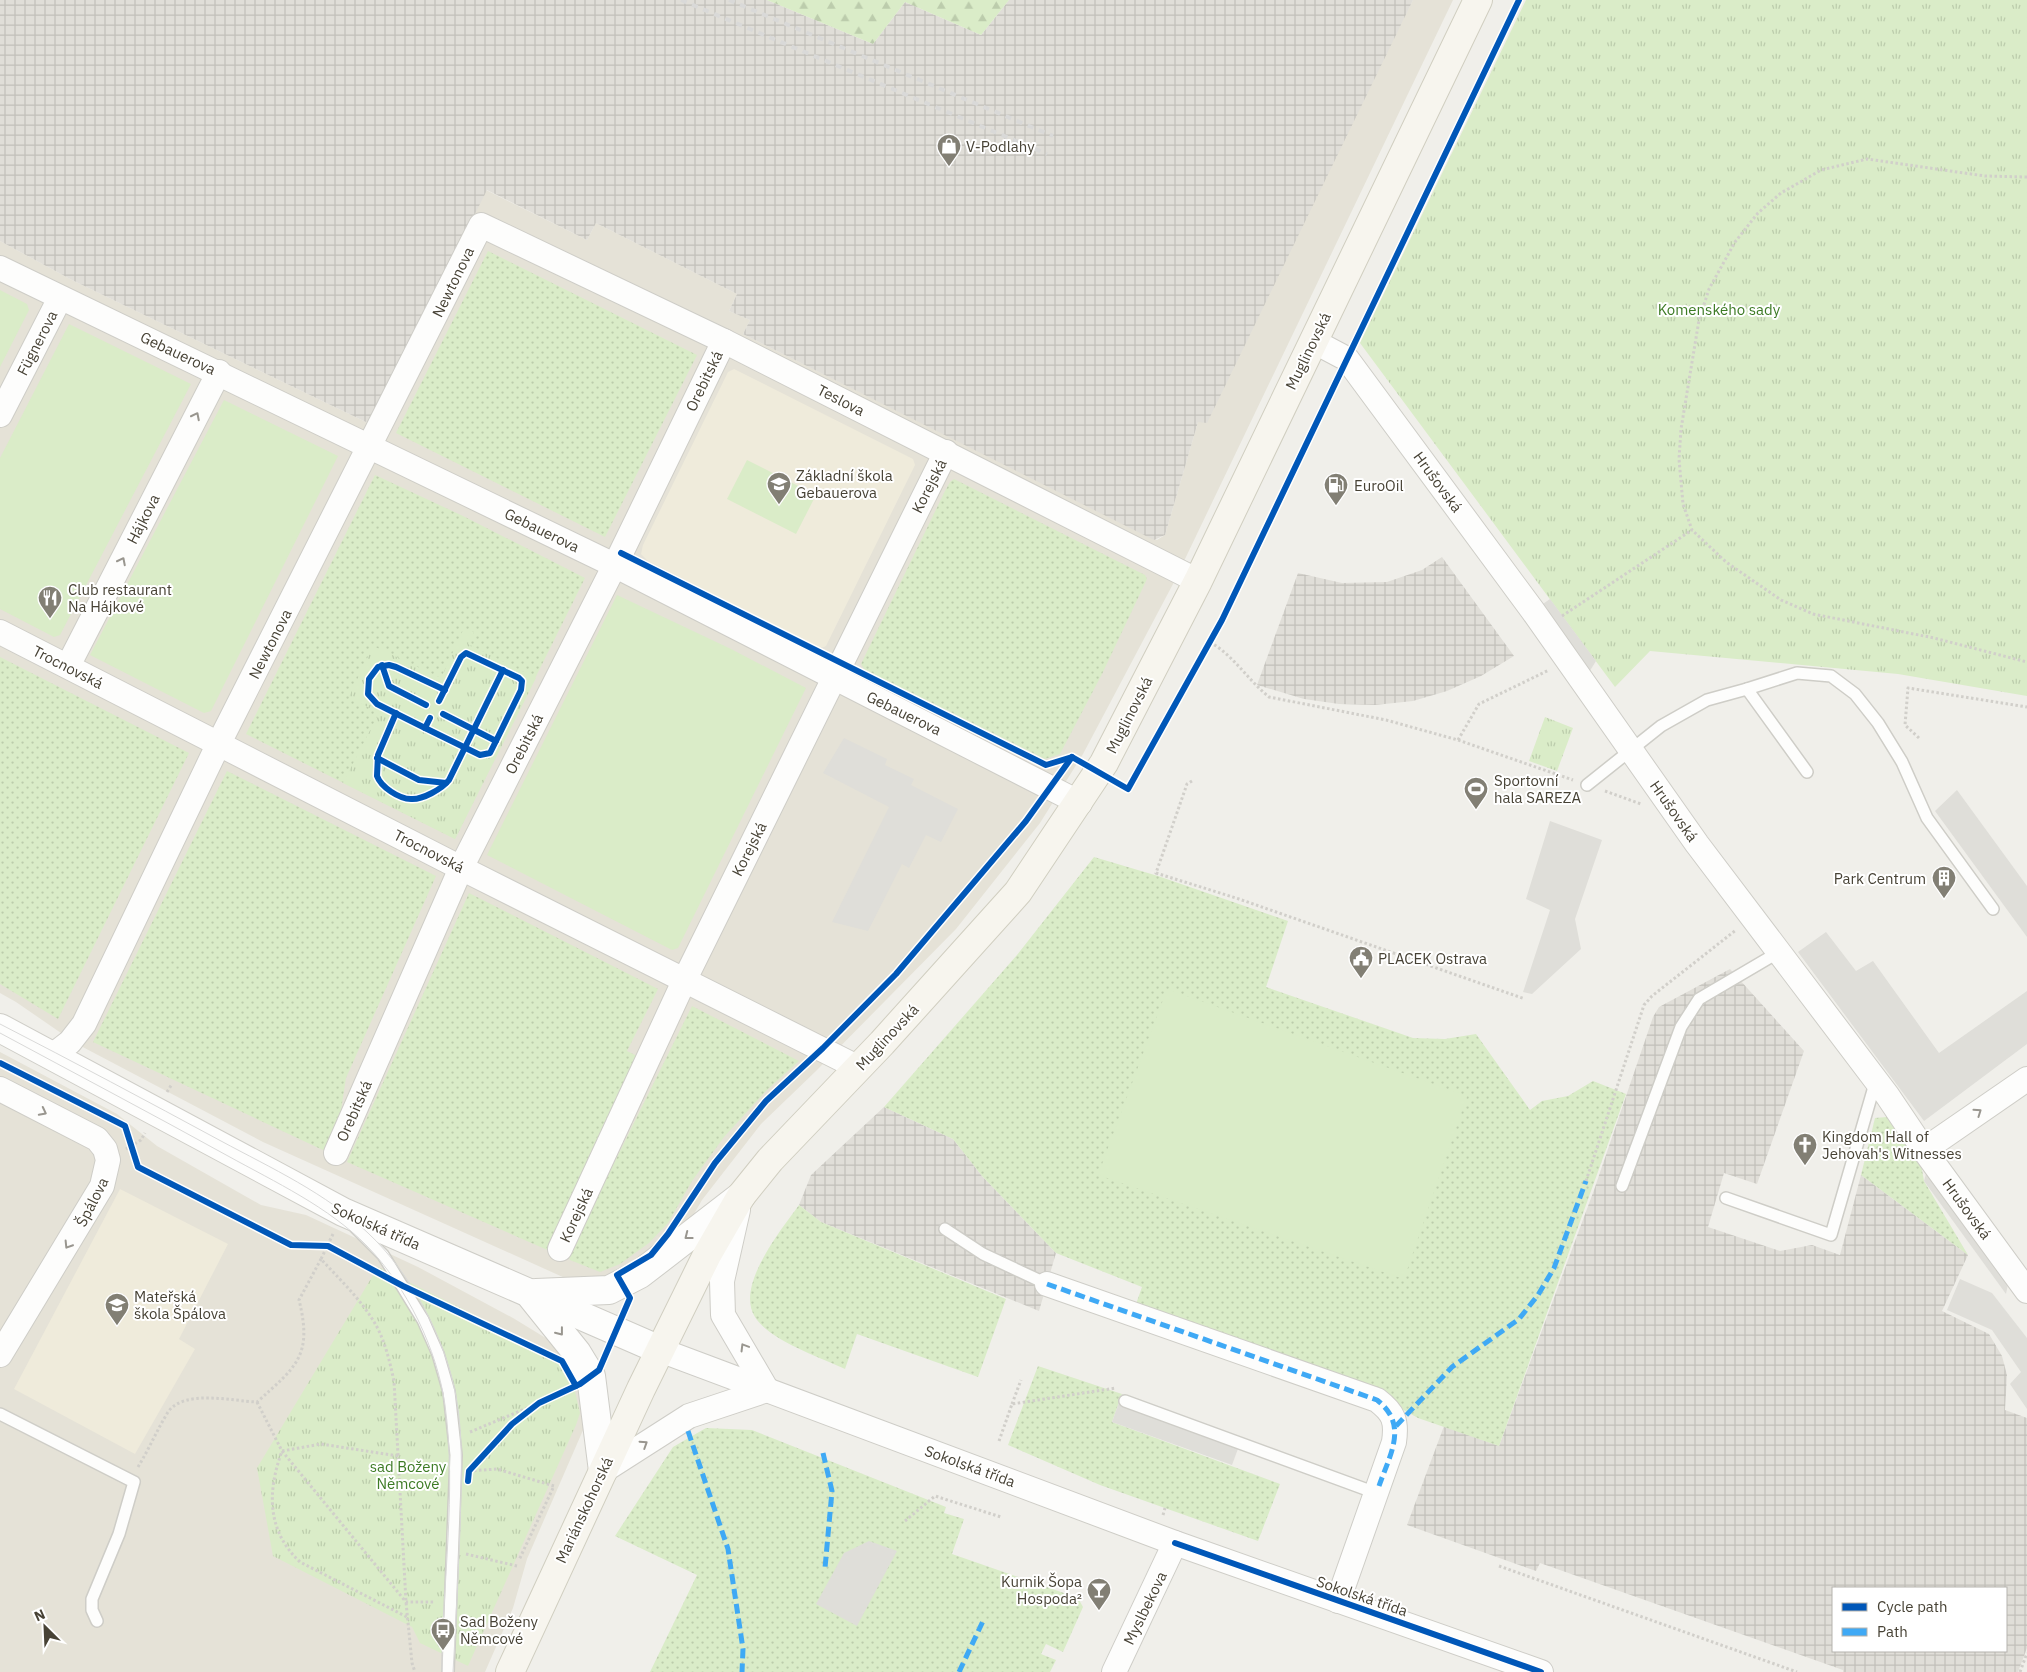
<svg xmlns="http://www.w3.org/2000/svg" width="2027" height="1672" font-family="'IBM Plex Sans',sans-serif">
<defs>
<pattern id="industrial-grid" width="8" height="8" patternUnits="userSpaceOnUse" patternTransform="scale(1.25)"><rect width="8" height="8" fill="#e0ded8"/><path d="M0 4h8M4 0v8" fill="none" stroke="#c2c0ba"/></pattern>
<pattern id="grass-dots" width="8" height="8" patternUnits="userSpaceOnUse" patternTransform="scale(1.25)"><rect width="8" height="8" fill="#daecc8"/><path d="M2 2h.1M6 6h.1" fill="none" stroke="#bcccac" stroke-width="1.8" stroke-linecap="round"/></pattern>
<pattern id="forest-firs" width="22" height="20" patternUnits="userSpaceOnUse" patternTransform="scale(1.25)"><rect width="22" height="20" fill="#daecc8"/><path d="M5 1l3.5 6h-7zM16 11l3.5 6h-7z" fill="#bcccac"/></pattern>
<pattern id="park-tufts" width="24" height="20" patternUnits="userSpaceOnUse" patternTransform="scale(1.25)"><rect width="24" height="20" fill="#daecc8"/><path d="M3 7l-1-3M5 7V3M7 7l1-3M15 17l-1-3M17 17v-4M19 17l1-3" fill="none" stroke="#bcccac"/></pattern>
</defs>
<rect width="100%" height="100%" fill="#f0efea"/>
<g fill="#e5e2d7">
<path d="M1413,0h40l-280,584 -90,170 -43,69 -84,106 -140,142 -55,53 -59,76 -19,33 -77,50 -41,-5 -302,-136 -186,-98 -61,-42 -16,-9v-752l72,39 298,144 116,-234 101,50 9,-17 141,71 -8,17 21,9 -7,14 414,206 8,-5 33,-113z"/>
<path d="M0,1052l117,62 40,32 104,59 45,10 112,52 95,51 36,22 28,26 10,55 -60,138 -14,49 -28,64h-485z"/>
</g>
<g fill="url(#industrial-grid)" fill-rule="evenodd">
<path d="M0,0h767l106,44 32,-42 76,33 28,-35h404l-206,423 -9,-1 -33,113 -11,5 -411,-206 7,-14 -21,-9 8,-17 -141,-71 -9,17 -100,-50 -117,234 -298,-144 -72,-39z"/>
<path d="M1442,557l72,99 -33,20 -34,15 -34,10 -38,4 -36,-1 -35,-5 -47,-14 41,-112 44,10 45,-1 35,-12z"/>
<path d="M1730,969l74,82 -47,133 -33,-11 -16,54 72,24 32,-6 28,10 21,-80 107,80 -26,56 47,23 13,22 5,19 -2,35 22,8v230l-9,24h-175v-2l-303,-107 -4,8 -129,-46 37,-99 55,20 95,-256 59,-173 6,-10zM1833,1588h173v63h-173z"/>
<path d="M884,1107l69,32 29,37 74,77 -17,58 -218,-89 -22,-17 12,-30z"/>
</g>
<g fill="#efebdb">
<path d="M734,369l179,90 2,6 -89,181 -2,1 -4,1 -172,-87 -7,-7 2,-9 85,-173z"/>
<path d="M120,1189l108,55 -49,95 16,10 -60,105 -121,-65z"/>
</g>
<g fill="url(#grass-dots)">
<path d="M488,251l209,104 -92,182 -209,-104z"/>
<path d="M375,475l88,41 122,62 -130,261 -209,-105z"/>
<path d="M954,479l191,96 2,4 -45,95 -42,80 -15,5 -181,-90 -3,-5 84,-173 5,-9z"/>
<path d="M0,657l189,96 -131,266 -58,-35z"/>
<path d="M227,771l209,105 -90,202 -7,45 -14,28 -232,-109z"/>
<path d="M1094,857l64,19 130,45 -22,66 147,51 32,1 31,-5 54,76 12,-9 26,-5 25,-15 33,13 -127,352 -81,-28 -20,-11 -262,-103 6,-17 -86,-34 -74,-77 -29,-37 -69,-32 133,-152z"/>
<path d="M469,893l189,96 -31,62 16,8 -91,193 -205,-90z"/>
<path d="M692,1006l107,55 -33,30 -42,46 -32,44 -24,42 -19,20 -29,21 -20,8 -30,-12 -2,-4z"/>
<path d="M1887,1117l34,47 3,17 44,74 -107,-80 14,-57z"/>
<path d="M799,1205l22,17 185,77 -28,78 -121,-43 -12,35c-25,-12 -75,-28 -90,-52 -20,-31 26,-87 44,-112z"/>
<path d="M1038,1366l84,28 -10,28 168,62 -22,57 -158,-56 -92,-40z"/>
<path d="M706,1428l46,2 194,77 -2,6 20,6 -12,35 126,44 5,9 -20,45 -17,-8 -5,10 15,6 -6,12h-400l47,-97 -82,-39 58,-89z"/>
</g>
<path fill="url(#forest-firs)" d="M767,0h242l-28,35 -76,-33 -32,42z"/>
<g fill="url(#park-tufts)">
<path d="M1526,0h501v696l-129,-22 -248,-23 -35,36 -255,-344z"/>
<path d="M464,628l10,4 -6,12 68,34 -81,161 -112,-56 36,-70 -30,-16 24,-51 68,32z"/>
<path d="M1545,717l28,11 -16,43 -28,-10z"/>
<path d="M378,1267l174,86 22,34 6,26 -4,12 -108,241 -48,-23 -8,-16 -139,-71 -16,-88z"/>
</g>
<g fill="#daecc8">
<path d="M0,290l27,14 2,6 -29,57z"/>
<path d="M69,324l122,60 -131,251 -6,2 -54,-28v-151z"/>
<path d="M224,400l114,56 -127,255 -7,2 -114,-58z"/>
<path d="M747,460l69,35 -20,39 -69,-35z"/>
<path d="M617,595l114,54 75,39 -128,260 -6,2 -185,-95z"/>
<path d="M1167,989l300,107 -63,183 -306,-104z"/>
</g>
<g fill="#dfded9">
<path d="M1550,599l46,62 -13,21 10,15 -10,6 -30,-45 -20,-47z"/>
<path d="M844,738l43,21 -2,6 29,14 -3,6 47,24 -17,33 -15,-7 -17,33 -7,-4 -34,67 -36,-9 57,-115 -66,-34z"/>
<path d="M1957,790l70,96v51l-92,-126z"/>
<path d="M1550,821l52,19 -27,79 6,30 -49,45 -9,-2 27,-82 -24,-11z"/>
<path d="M1826,932l30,39 17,-10 66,92 88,-62v53l-103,77 -126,-169z"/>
<path d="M1930,1159l81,110 -5,25 -82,-113z"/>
<path d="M1960,1279l32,14 35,45v71l-17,-25 11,-12 -29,-42 -45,-20z"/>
<path d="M1122,1394l120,44 -10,27 -120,-43z"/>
<path d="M869,1541l28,10 -40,75 -41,-22 28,-51z"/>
</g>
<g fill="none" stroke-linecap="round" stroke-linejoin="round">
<defs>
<g id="service">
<path d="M1747,689l50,-16 34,3 24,18 23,29 24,39 25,56 66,91"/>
<path d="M1587,785l74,-59 46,-26 40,-11 60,83"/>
<path d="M1622,1186l59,-159 18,-28 80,-47"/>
<path d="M1726,1198l105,37 45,-155"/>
<path d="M355,1227l28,28 40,65 15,34 11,38 7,63 -8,217"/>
<path d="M945,1229l38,25 64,30"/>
<path d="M1125,1401l251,92"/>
<path d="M0,1414l134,68 -15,52 -27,65v11l5,11"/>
</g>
<g id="minor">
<path d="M0,268l614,297 466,238"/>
<path d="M1313,341l34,18 186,252 164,233 190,251 37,55 103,141"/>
<path d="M0,415l60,-117"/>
<path d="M0,632l461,236 398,200"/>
<path d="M68,666l151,-294"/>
<path d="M52,1056l18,-14 14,-18 135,-281 262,-518 243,116 474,240"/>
<path d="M0,1089l97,50 8,10 3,11 -6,26 -102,169"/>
<path d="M1924,1150l103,-71"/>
<path d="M336,1153l125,-285 160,-315 103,-212"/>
<path d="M738,1210l-16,71 1,34 44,75"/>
<path d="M560,1249l125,-270 261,-527"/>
<path d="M1047,1284l330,116c17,13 20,21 17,42l-56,159"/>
<path d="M660,1350l515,193 366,129"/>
<path d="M603,1471l86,-55 78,-26"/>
<path d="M1114,1672l61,-129"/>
</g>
<g id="tertiary">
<path d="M0,1028l343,184 317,138"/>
<path d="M536,1293l73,-3 31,-16 101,-78"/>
<path d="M532,1297l45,56 14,23 12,95"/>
</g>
<path id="secondary" d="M510,1672l131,-283 66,-134 34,-59 29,-36 112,-117 136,-151 86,-129 94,-182 280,-581"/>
</defs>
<use href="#service" stroke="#cecdc7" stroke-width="14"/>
<use href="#minor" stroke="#cecdc7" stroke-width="26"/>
<use href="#tertiary" stroke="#cecdc7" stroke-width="30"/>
<use href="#secondary" stroke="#d0cec0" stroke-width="30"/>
<g stroke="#d1cfca" stroke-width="3" stroke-dasharray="2.5 2.5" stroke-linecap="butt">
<path d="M2027,177l-42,-1 -118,-17 -46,11 -40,23 -23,20 -23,29 -26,47 -10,31 -18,109 -2,30 4,45 9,26 34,32 55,38 32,14 121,24 93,24"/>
<path d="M1562,616l130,-86"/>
<path d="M1210,642c24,14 38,38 59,55l117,23 72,20 115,40"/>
<path d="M1919,738l-14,-13 3,-37 119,19"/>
<path d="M1458,740l21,-36 70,-34"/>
<path d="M1192,781l-5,3 -31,89 83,26 286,100"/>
<path d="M1605,791l36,13"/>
<path d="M167,1092l5,-8"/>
<path d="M126,1149l15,-9 4,-7"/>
<path d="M1586,1181l58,-176 8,-9 84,-66"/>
<path d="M333,1234l-12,25c20,22 43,43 57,70 8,16 12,34 16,52l12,221 6,61 3,9"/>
<path d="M257,1402l25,49 124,151h29"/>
<path d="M1012,1404l9,-24"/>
<path d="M470,1432l69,-29"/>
<path d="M999,1441l13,-37 104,-16"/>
<path d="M398,1456l-77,-12 -39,7c-15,41 -15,80 18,111l107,55"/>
<path d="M398,1463l41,4"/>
<path d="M138,1467c11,-18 19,-37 30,-55 16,-23 64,-11 89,-10 39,-35 56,-46 42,-102l22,-41"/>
<path d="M469,1471l28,-2 57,17 -35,74"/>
<path d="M1163,1515l2,-7"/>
<path d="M905,1521l30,-25 66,21"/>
<path d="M466,1554l51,12"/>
<path d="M1499,1566l298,106"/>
<path d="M2020,1672l7,-19"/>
</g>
<use href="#service" stroke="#fdfdfc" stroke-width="11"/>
<use href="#minor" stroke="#fdfdfc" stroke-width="24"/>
<use href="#tertiary" stroke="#fdfdfc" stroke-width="28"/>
<use href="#secondary" stroke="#f7f5ee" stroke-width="28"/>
<g stroke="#d9d9d8" stroke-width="1">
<path d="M0,1024c74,38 147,77 221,117 50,27 105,52 147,92 43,40 77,105 88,163 8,44 5,89 4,133 -2,48 -4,95 -7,143"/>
<path d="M0,1033c76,41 152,81 228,123 47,26 101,51 139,90 40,41 70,103 78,159 12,88 -3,178 -3,267"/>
</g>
<g stroke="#d9d9d8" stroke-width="4" stroke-dasharray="6 6" stroke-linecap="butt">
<path d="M681,0l366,154"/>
<path d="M729,0l324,136"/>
</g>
<g stroke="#3fa9f5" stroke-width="5" stroke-dasharray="10 5" stroke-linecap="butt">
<path d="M1047,1284l330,116c32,25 13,54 2,86"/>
<path d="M1396,1426l56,-59 67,-48 19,-24 16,-27 32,-87"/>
<path d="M688,1431l40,118 15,100 -1,23"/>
<path d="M823,1453l9,38 -7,77"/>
<path d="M959,1672l25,-53"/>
</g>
<defs>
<g id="cycleway">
<path d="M621,553l425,212 26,-8 56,32 94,-169 297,-620"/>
<path d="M382,665l7,21 37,19"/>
<path d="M439,701l22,-44 5,-4 53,25 3,3 -1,9 -25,51 -53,-27"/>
<path d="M396,713l-18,42 -1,21c4,11 22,23 34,23 11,1 31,-10 38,-19l54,-110"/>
<path d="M430,718l-5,10 -48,-24 -9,-10 1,-15 9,-12 11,-2 7,2 49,23"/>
<path d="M425,728l55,27 10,-2 6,-12"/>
<path d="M377,758l42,22 27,3"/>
<path d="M0,1063l125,63 13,41 153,78 37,1 75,40 159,75 14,25"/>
<path d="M468,1481l1,-10 43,-47 27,-21 41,-19 19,-14 31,-72 -13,-23 34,-20 17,-21 47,-71 51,-62 57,-53 73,-74 130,-153 46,-64"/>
<path d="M1175,1543l366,129"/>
</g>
</defs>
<use href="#cycleway" stroke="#fff" stroke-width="9"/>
<use href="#cycleway" stroke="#0057b8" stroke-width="6"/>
</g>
<defs><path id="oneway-chevron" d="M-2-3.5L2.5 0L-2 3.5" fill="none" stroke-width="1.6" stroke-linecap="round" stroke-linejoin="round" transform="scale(1.25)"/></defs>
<g stroke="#99968f">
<use href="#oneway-chevron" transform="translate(196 416) rotate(-63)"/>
<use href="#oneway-chevron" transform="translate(122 561) rotate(-63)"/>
<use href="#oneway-chevron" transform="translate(43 1112) rotate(27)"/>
<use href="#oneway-chevron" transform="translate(1978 1112) rotate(-35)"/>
<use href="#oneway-chevron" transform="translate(688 1236) rotate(142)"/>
<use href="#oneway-chevron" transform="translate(68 1245) rotate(122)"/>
<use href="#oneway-chevron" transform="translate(560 1332) rotate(52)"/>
<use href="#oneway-chevron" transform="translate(744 1347) rotate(-121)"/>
<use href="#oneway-chevron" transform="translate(644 1444) rotate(-33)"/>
</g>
<defs>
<symbol id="shop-pin" viewBox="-11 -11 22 30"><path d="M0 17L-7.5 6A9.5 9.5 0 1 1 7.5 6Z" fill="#827f74" stroke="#fff"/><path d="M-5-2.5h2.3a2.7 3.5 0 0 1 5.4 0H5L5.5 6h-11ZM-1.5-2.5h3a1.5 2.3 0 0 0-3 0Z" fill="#fff"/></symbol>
<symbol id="school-pin" viewBox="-11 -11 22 30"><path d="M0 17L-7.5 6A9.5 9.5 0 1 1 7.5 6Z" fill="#827f74" stroke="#fff"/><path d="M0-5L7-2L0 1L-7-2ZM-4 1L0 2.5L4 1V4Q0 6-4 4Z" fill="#fff"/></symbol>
<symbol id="fuel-pin" viewBox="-11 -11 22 30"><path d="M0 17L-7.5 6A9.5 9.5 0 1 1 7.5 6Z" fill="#827f74" stroke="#fff"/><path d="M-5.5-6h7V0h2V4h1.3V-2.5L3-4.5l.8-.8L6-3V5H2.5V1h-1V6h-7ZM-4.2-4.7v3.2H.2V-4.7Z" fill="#fff"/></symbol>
<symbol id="restaurant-pin" viewBox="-11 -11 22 30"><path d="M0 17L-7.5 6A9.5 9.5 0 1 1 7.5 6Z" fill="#827f74" stroke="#fff"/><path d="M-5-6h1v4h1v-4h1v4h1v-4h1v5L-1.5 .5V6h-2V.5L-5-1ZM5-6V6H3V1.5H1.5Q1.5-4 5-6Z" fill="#fff"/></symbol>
<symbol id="stadium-pin" viewBox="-11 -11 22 30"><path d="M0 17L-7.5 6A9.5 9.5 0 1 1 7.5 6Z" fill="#827f74" stroke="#fff"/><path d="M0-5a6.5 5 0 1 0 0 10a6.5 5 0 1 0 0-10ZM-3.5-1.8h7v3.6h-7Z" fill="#fff"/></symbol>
<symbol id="building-pin" viewBox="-11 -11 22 30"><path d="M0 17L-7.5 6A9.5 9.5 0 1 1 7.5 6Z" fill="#827f74" stroke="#fff"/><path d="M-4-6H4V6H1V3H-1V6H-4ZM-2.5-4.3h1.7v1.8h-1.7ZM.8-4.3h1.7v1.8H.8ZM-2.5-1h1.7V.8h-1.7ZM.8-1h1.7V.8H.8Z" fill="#fff"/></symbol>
<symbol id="civic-pin" viewBox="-11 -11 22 30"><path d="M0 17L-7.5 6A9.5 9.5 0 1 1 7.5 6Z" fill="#827f74" stroke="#fff"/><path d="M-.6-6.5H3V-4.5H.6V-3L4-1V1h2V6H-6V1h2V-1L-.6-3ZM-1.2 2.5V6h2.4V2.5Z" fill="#fff"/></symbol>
<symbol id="church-pin" viewBox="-11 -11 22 30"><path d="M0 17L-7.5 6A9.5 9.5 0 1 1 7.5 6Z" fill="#827f74" stroke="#fff"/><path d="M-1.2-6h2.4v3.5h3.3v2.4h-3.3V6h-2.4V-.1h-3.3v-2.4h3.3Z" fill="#fff"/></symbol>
<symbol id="bar-pin" viewBox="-11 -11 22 30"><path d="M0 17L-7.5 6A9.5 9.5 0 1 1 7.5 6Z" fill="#827f74" stroke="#fff"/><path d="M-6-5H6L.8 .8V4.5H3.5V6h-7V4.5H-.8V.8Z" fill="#fff"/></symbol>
<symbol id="bus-pin" viewBox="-11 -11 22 30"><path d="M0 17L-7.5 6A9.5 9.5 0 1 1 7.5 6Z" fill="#827f74" stroke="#fff"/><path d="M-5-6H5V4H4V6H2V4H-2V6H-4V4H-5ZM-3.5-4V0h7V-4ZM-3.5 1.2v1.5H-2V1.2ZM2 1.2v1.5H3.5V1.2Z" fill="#fff"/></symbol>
</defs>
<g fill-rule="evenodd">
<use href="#shop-pin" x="935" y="132" width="28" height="38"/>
<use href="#school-pin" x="765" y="470" width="28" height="38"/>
<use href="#fuel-pin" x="1322" y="471" width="28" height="38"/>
<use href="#restaurant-pin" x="36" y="584" width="28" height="38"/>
<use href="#stadium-pin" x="1462" y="775" width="28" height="38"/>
<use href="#building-pin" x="1930" y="864" width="28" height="38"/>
<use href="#civic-pin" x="1347" y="944" width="28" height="38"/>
<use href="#church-pin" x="1791" y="1131" width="28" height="38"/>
<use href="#school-pin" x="103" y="1291" width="28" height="38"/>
<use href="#bar-pin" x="1085" y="1576" width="28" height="38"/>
<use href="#bus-pin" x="429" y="1616" width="28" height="38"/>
</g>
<g text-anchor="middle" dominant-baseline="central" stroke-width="4" stroke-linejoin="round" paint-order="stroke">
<g font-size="15" fill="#474235" stroke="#fff" text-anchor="start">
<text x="966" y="146">V-Podlahy</text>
<text x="796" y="475">Základní škola<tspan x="796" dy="17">Gebauerova</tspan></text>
<text x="1354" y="485">EuroOil</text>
<text x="68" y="589">Club restaurant<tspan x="68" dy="17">Na Hájkové</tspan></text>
<text x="1494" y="780">Sportovní<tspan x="1494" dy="17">hala SAREZA</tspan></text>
<text x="1926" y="878" text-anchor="end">Park Centrum</text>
<text x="1378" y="958">PLACEK Ostrava</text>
<text x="1822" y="1136">Kingdom Hall of<tspan x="1822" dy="17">Jehovah's Witnesses</tspan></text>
<text x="134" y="1296">Mateřská<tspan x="134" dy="17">škola Špálova</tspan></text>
<text x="1082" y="1581" text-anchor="end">Kurnik Šopa<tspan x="1082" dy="17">Hospoda²</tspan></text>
<text x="460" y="1621">Sad Boženy<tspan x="460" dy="17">Němcové</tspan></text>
</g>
<g font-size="15" fill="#474235" stroke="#fff">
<text transform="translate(453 282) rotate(-64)">Newtonova</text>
<text transform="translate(37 343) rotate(-63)">Fügnerova</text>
<text transform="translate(1308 351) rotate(-64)">Muglinovská</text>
<text transform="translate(178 353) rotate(25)">Gebauerova</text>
<text transform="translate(704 381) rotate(-64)">Orebitská</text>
<text transform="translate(841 400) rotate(27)">Teslova</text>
<text transform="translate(1438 482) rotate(54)">Hrušovská</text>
<text transform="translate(929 486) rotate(-63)">Korejská</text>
<text transform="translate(143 519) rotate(-63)">Hájkova</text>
<text transform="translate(542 530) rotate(26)">Gebauerova</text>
<text transform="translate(270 644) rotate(-63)">Newtonova</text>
<text transform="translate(68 667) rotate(27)">Trocnovská</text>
<text transform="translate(904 713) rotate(26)">Gebauerova</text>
<text transform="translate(1129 715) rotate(-63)">Muglinovská</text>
<text transform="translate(524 744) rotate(-63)">Orebitská</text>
<text transform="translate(1674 811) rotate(55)">Hrušovská</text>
<text transform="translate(749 849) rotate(-63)">Korejská</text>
<text transform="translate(429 851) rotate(27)">Trocnovská</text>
<text transform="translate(887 1037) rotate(-47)">Muglinovská</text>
<text transform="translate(354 1111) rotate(-66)">Orebitská</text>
<text transform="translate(92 1202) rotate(-63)">Špálova</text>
<text transform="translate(1967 1209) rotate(54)">Hrušovská</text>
<text transform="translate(576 1215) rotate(-65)">Korejská</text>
<text transform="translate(376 1226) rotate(24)">Sokolská třída</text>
<text transform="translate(970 1466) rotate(20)">Sokolská třída</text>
<text transform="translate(584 1510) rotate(-65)">Mariánskohorská</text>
<text transform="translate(1362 1596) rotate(19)">Sokolská třída</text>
<text transform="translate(1145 1608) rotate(-64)">Myslbekova</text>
</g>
<g font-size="15" fill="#3d7b25" stroke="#fff">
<text x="1719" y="309">Komenského sady</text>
<text x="408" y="1466">sad Boženy<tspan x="408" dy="17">Němcové</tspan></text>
</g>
</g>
<rect x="1832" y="1587" width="175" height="65" fill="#ffffff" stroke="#b5b3ae"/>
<rect x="1842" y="1603" width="25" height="8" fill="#0057b8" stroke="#b5b3ae"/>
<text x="1877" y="1612" font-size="15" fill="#474235">Cycle path</text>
<rect x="1842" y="1628" width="25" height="8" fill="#3fa9f5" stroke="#b5b3ae"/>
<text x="1877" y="1637" font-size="15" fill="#474235">Path</text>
<g transform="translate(45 1627) rotate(336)" stroke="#ffffff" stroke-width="4" paint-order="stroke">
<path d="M0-4L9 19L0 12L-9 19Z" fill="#474235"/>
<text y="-8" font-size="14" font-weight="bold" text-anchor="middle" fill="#474235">N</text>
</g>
</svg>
